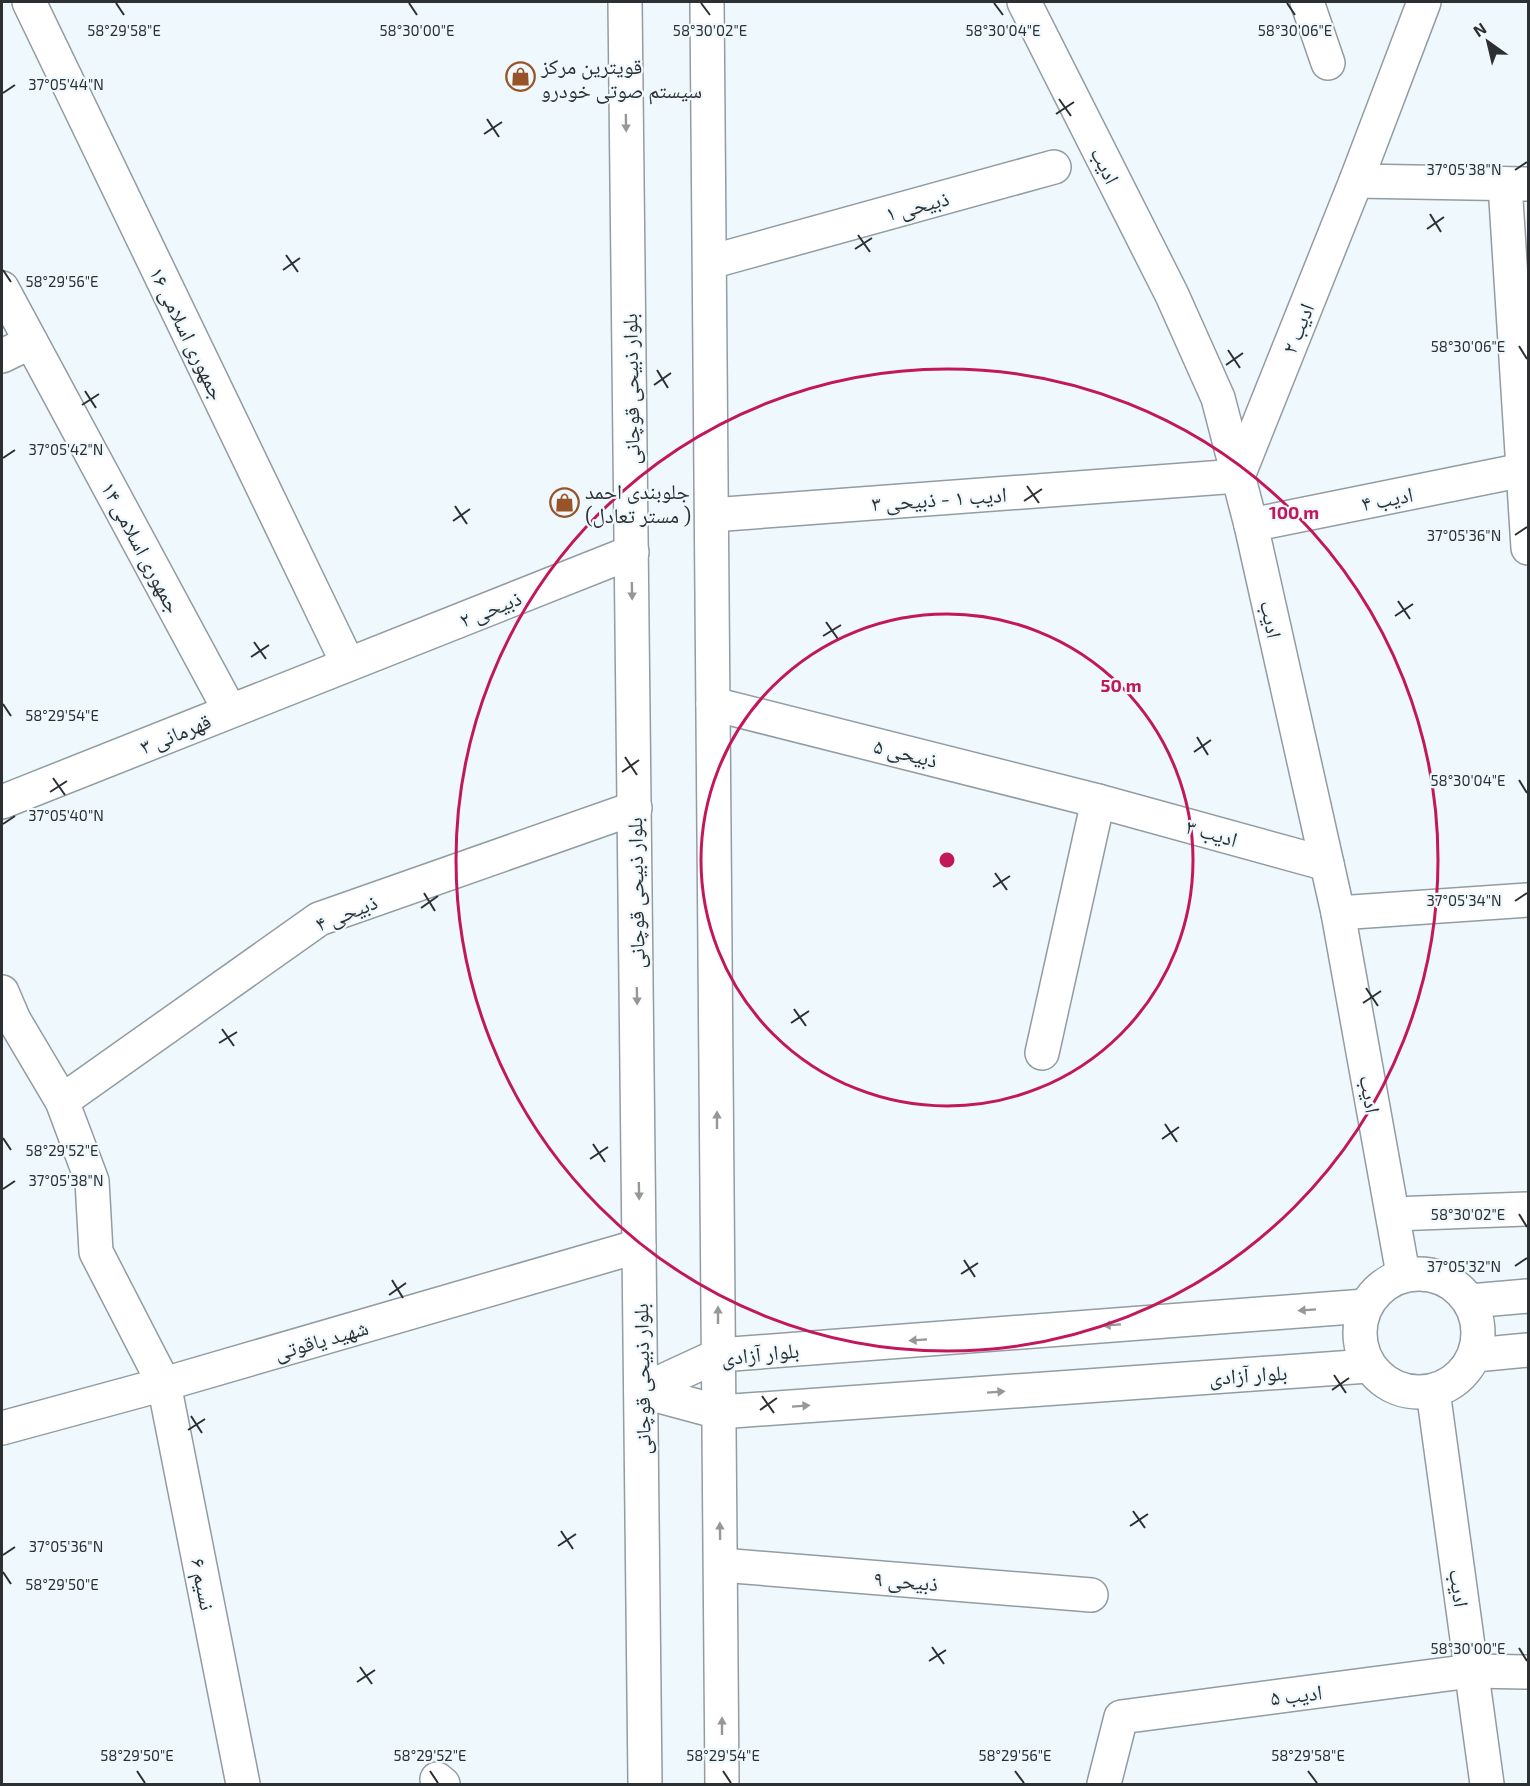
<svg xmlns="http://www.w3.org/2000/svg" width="1530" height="1786" font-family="'Exo 2','Noto Naskh Arabic',sans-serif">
<rect width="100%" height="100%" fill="#eef8fd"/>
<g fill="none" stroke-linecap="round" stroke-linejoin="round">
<defs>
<g id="minor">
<path d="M29,2l319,662"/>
<path d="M1024,2l148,293 46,103 33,127 87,388 65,361"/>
<path d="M1307,2l21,61"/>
<path d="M1356,181l172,3"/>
<path d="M1505,184l23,364"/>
<path d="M710,262l344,-95"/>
<path d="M2,288l228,423"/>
<path d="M2,356l29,-14"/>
<path d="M712,515l526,-39 118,-295 68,-179"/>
<path d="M1251,525l272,-55"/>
<path d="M713,704l385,97 229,63"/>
<path d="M2,802l630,-250"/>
<path d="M1338,913l190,-13"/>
<path d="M2,992l12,28 48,81 30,80 4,71 68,132 79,400"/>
<path d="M1042,1053l56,-252"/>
<path d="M62,1101l257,-182 316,-111"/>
<path d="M1393,1214l135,-5"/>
<circle cx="1419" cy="1333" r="59"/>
<path d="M1470,1301l58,-5"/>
<path d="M1475,1355l53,-5"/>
<path d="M641,1391l78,-36 646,-49"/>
<path d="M641,1391l78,21 649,-46"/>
<path d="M1433,1391l54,393"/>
<path d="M2,1428l162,-44 475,-138"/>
<path d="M721,1565l370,30"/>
<path d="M437,1779l6,5"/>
<path d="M1104,1784l17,-67 350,-46 57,1"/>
</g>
<g id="major">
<path d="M625,2l20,1782"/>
<path d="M707,2l15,1782"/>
</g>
</defs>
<use href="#minor" stroke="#939ca1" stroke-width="36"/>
<use href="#major" stroke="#939ca1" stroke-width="36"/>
<use href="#minor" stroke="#fff" stroke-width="33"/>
<use href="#major" stroke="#fff" stroke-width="33"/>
</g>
<defs><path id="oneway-solid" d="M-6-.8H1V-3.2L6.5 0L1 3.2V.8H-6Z" transform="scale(1.5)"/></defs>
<g fill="#969898">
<use href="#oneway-solid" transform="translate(626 123) rotate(89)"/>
<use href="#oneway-solid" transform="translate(632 591) rotate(89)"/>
<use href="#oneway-solid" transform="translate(637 996) rotate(89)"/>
<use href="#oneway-solid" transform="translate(717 1120) rotate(-90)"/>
<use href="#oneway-solid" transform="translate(639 1191) rotate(89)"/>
<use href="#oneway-solid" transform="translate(1307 1310) rotate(176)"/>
<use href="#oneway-solid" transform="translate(718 1315) rotate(-90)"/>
<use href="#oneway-solid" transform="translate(1112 1325) rotate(176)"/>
<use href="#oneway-solid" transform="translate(918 1340) rotate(176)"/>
<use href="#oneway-solid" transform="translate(996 1392) rotate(-4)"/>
<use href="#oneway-solid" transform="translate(801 1406) rotate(-4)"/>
<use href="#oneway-solid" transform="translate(720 1531) rotate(-91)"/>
<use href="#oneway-solid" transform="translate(722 1726) rotate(-90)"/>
</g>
<path fill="none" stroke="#2d3032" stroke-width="2" d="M116,3l8,12M409,3l8,12M701,3l9,12M994,3l9,12M1287,3l8,12M3,93l12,-8M1059,99l12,17M1056,114l18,-12M487,119l12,18M484,134l18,-12M1515,170l12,-8M1430,214l11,18M1427,229l17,-12M858,235l12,17M855,249l17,-11M286,255l12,17M3,270l8,12M283,270l17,-12M1519,346l8,13M1228,350l12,18M1226,365l17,-12M657,370l11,18M654,385l17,-12M85,391l11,17M82,405l17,-11M3,458l12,-8M1027,486l12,17M1024,501l18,-12M455,506l12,18M453,521l17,-12M1515,535l12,-8M1398,601l12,18M1395,616l18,-12M826,622l12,17M823,636l18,-11M254,642l12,17M251,657l18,-12M3,704l8,12M1197,737l11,18M1194,752l17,-12M625,757l12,18M622,772l17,-12M53,778l12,17M1519,780l8,13M50,792l17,-11M3,824l12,-8M995,873l12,17M993,887l17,-11M424,893l11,18M1515,901l12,-8M421,908l17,-12M1366,988l12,18M1363,1003l18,-12M794,1009l12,17M791,1023l18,-12M222,1029l12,17M219,1043l18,-11M1165,1124l12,18M3,1138l8,12M1162,1139l17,-12M593,1144l12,18M590,1159l18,-12M3,1189l12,-8M1519,1214l8,13M964,1260l11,17M1515,1266l12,-8M961,1274l17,-11M392,1280l11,18M389,1295l17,-12M1334,1375l12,18M1332,1390l17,-12M762,1396l12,17M760,1410l17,-12M191,1416l11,17M188,1430l17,-11M1133,1511l12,17M1130,1526l18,-12M561,1531l12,18M558,1546l18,-12M3,1555l12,-8M3,1572l8,12M932,1647l12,17M1519,1648l8,13M929,1661l17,-11M360,1667l12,17M357,1682l18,-12M137,1771l8,12M430,1771l8,12M723,1771l8,12M1015,1771l9,12M1308,1771l9,12"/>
<g fill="none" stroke="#c2185b" stroke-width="3">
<circle cx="947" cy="860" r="246"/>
<circle cx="947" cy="860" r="491"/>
</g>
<defs>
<symbol id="shop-ring" viewBox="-11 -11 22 22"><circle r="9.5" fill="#eef8fd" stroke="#985328" stroke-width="1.5"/><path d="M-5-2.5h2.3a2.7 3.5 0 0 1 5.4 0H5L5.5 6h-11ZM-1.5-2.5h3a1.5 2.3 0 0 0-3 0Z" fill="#985328"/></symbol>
</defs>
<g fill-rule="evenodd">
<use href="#shop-ring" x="504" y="60" width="33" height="33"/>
<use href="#shop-ring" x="548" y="486" width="33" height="33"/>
</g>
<g text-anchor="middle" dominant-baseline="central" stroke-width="4.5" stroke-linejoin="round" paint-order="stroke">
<g font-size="21" fill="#2d3032" stroke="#eef8fd" text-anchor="start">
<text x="541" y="65">قویترین مرکز<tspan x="541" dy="24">سیستم صوتی خودرو</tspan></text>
<text x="585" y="490">جلوبندی احمد<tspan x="585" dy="24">(مستر تعادل )</tspan></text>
</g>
<g font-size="21" fill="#2d3032" stroke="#eef8fd">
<text transform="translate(1106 165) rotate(63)">ادیب</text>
<text transform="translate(917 205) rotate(-15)">ذبیحی ۱</text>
<text transform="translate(1297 328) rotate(-68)">ادیب ۲</text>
<text transform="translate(188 333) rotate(64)">جمهوری اسلامی ۱۶</text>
<text transform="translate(630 389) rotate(-91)">بلوار ذبیحی قوچانی</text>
<text transform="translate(939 498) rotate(-4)">ادیب ۱ - ذبیحی ۳</text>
<text transform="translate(1387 498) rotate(-11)">ادیب ۴</text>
<text transform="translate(142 547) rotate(62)">جمهوری اسلامی ۱۴</text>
<text transform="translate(490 608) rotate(-22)">ذبیحی ۲</text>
<text transform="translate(1272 619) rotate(78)">ادیب</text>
<text transform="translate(175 733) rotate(-22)">قهرمانی ۳</text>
<text transform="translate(906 752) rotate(14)">ذبیحی ۵</text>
<text transform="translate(1212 832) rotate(16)">ادیب ۳</text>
<text transform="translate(635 893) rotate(-91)">بلوار ذبیحی قوچانی</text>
<text transform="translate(346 912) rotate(-22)">ذبیحی ۴</text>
<text transform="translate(1371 1094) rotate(80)">ادیب</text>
<text transform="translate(321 1339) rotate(-16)">شهید یاقوتی</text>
<text transform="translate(760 1353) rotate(-6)">بلوار آزادی</text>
<text transform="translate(1248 1374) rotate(-4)">بلوار آزادی</text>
<text transform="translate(641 1379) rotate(-91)">بلوار ذبیحی قوچانی</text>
<text transform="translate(906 1580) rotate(5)">ذبیحی ۹</text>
<text transform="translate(204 1584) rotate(79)">نسیم ۶</text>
<text transform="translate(1460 1588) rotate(82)">ادیب</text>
<text transform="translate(1296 1694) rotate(-7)">ادیب ۵</text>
</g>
</g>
<g font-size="15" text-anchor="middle" fill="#2d3032" stroke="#eef8fd" stroke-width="4.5" stroke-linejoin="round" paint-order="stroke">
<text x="124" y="36">58°29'58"E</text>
<text x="417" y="36">58°30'00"E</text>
<text x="710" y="36">58°30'02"E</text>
<text x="1003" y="36">58°30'04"E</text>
<text x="1295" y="36">58°30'06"E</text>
<text x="66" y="90">37°05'44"N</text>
<text x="1464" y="175">37°05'38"N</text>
<text x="62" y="287">58°29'56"E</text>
<text x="1468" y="352">58°30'06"E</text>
<text x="66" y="455">37°05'42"N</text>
<text x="1464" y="541">37°05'36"N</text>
<text x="62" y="721">58°29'54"E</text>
<text x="1468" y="786">58°30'04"E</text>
<text x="66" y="821">37°05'40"N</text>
<text x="1464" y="906">37°05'34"N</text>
<text x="62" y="1156">58°29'52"E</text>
<text x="66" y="1186">37°05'38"N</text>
<text x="1468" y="1220">58°30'02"E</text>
<text x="1464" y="1272">37°05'32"N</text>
<text x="66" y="1552">37°05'36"N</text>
<text x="62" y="1590">58°29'50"E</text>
<text x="1468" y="1654">58°30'00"E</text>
<text x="137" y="1761">58°29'50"E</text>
<text x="430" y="1761">58°29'52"E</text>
<text x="723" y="1761">58°29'54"E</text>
<text x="1015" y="1761">58°29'56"E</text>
<text x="1308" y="1761">58°29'58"E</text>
</g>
<circle cx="947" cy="860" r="9" fill="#c2185b" stroke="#eef8fd" stroke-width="3"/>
<g font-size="18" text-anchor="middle" font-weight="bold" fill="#c2185b" stroke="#eef8fd" stroke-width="4.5" stroke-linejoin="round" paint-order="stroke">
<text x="1294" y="519">100 m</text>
<text x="1121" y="692">50 m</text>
</g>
<rect width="1530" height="1786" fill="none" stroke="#2d3032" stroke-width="6"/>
<g transform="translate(1488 42) rotate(326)" stroke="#eef8fd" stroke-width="4.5" paint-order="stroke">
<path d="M0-4.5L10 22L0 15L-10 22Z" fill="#2d3032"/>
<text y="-9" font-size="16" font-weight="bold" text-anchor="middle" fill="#2d3032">N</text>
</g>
</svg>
